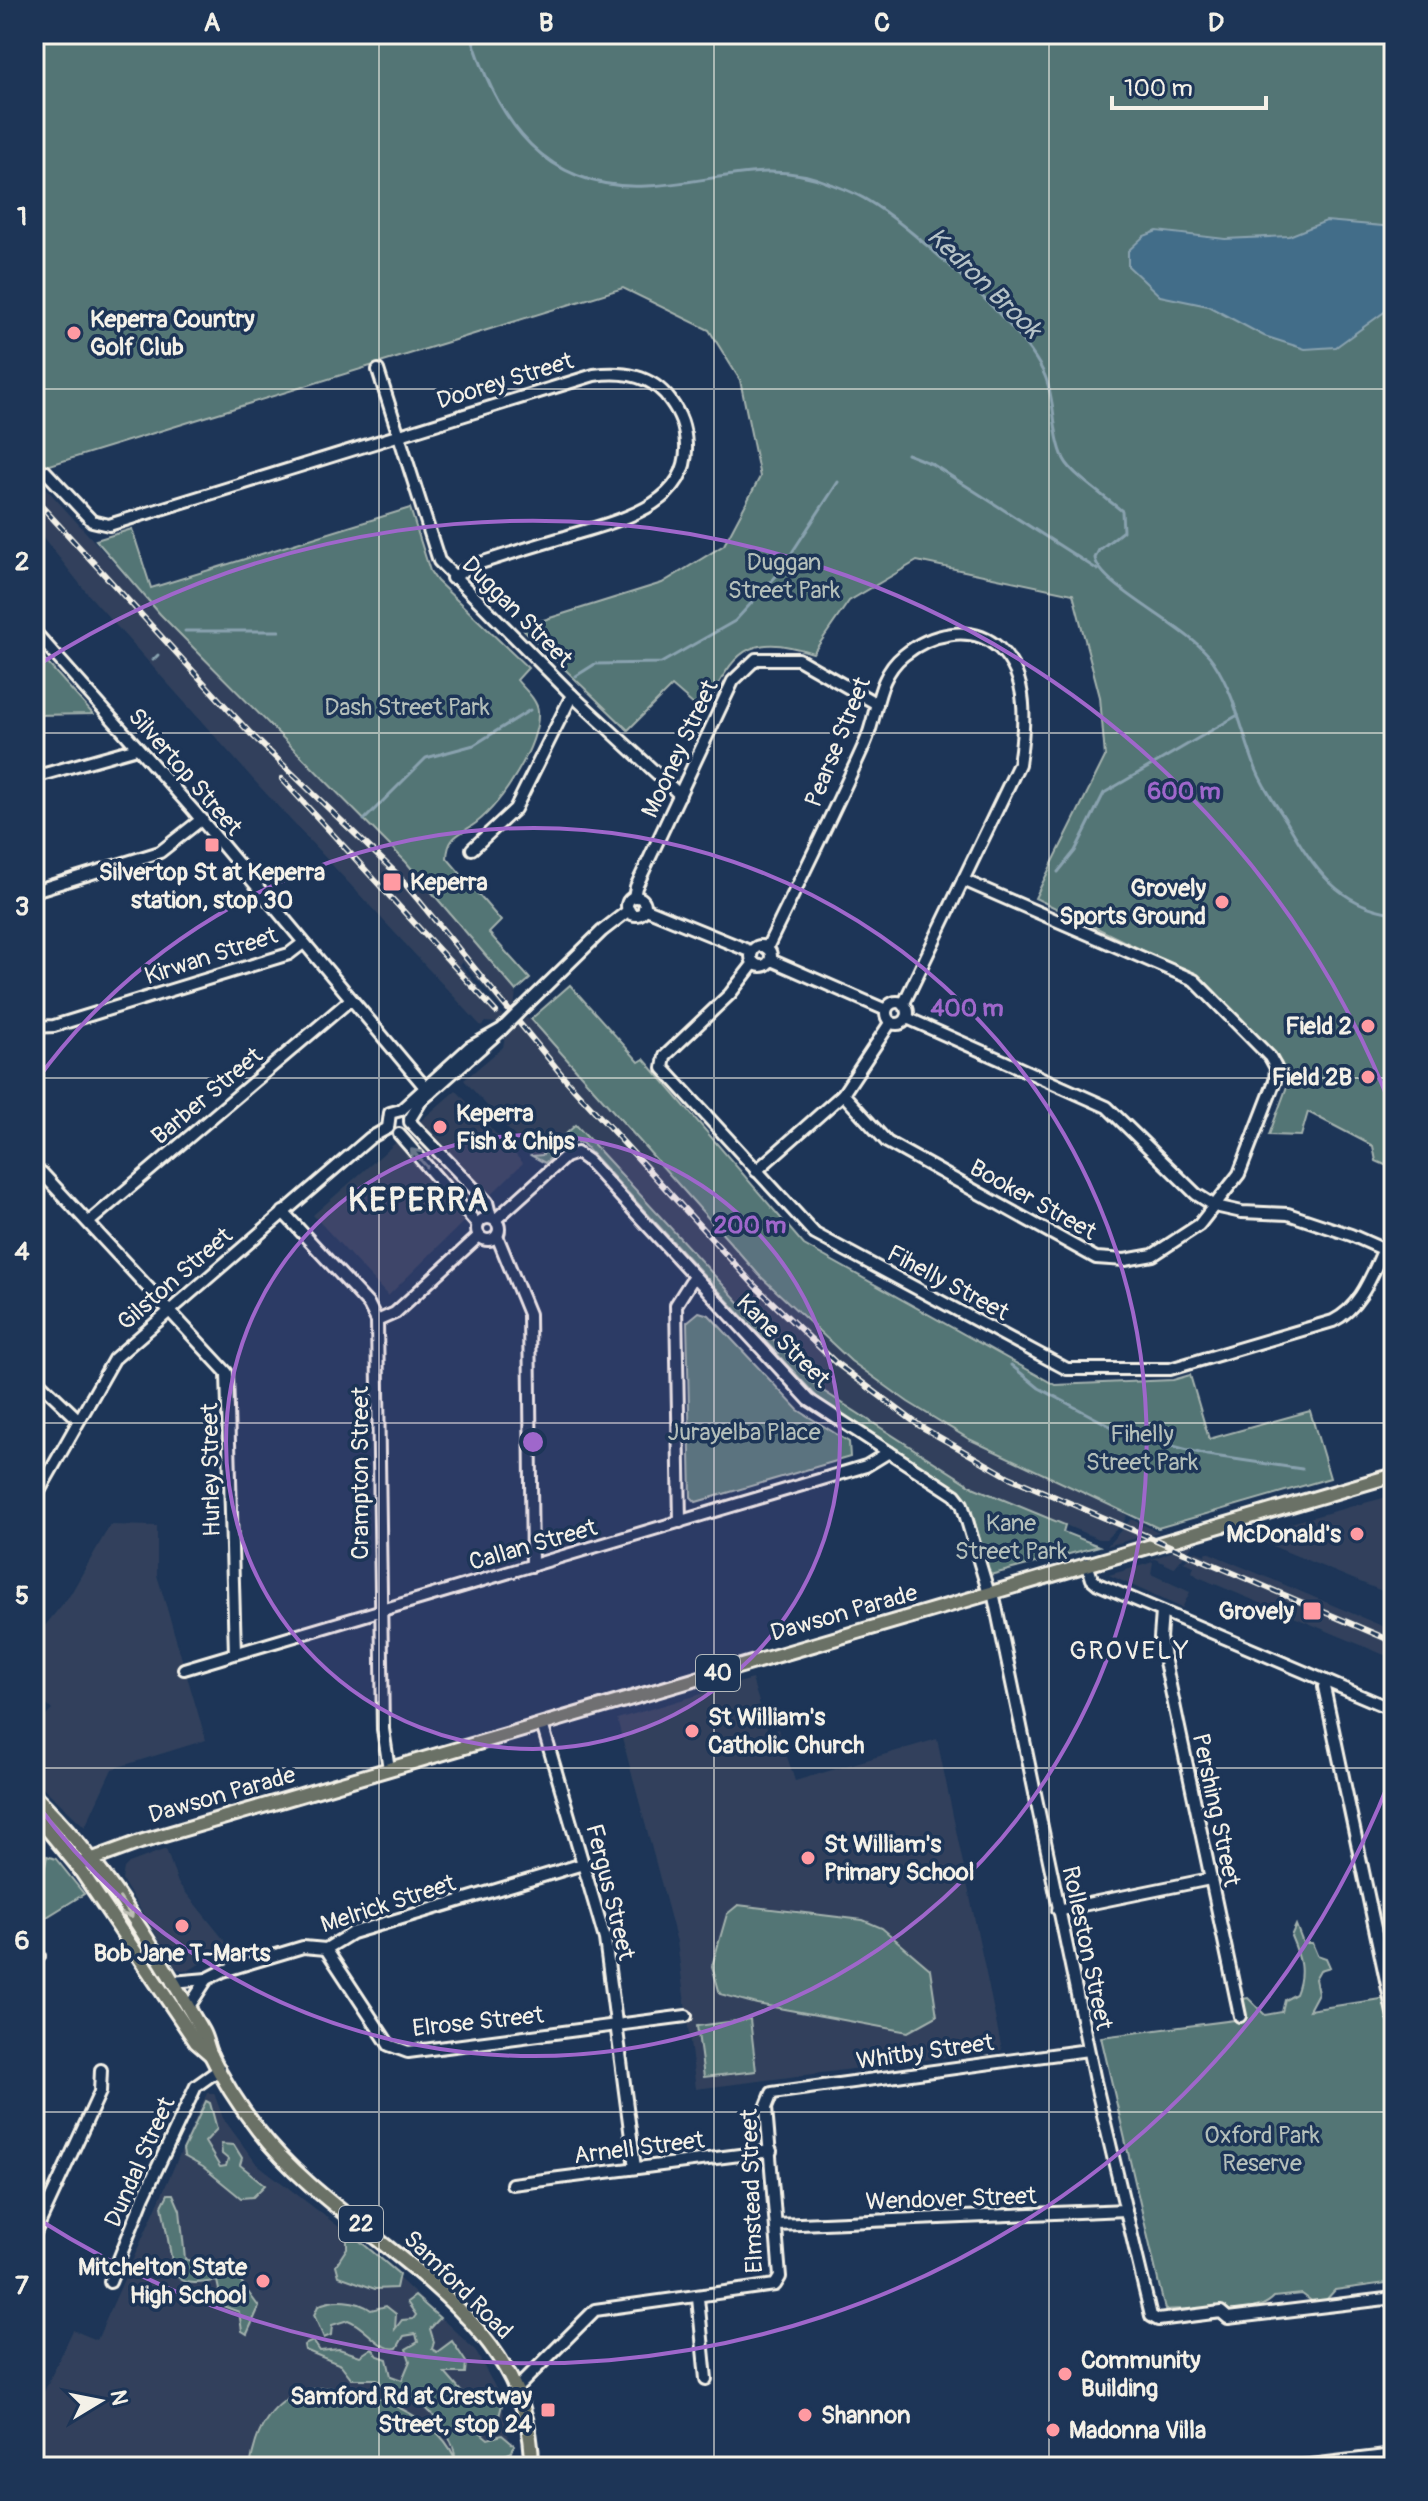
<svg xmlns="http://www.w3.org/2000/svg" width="1428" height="2501" font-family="Pangolin,sans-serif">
<rect width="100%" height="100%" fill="#1d3557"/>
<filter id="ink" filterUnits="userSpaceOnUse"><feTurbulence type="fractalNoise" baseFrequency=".0125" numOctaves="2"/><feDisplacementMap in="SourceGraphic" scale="16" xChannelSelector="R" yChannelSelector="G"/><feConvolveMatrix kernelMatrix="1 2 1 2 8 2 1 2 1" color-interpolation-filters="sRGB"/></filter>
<g filter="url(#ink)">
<g fill="#30415c">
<path d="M34,475l126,139 246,248 110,129 -2,17 -8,5 -44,-51 -2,2 43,52 -6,7 -12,-1 -4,4 -221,-239 -173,-194 -53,-67z"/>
<path d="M526,1018l7,1 226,256 65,63 114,83 179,88 10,7 -4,7 -17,16h-7l-124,-51 -158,-101 -241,-262 -34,30 -10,1 -68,-76 39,-33 2,-11z"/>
<path d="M456,1090l67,73 -135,133 -75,-81z"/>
<path d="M1394,1495v101l-148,-61z"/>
<path d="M1131,1519l28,13 -52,14z"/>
<path d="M110,1525l47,1v49l49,165 -94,29 -27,58 -51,-48v-51l18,-18 -18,-18v-53l36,-44z"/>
<path d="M1195,1542l-21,26 -19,-9 -7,2z"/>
<path d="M1195,1551l10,4 2,-3 187,79v28l-196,-82 -6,-5 2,-6 -11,-4z"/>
<path d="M1153,1562l-2,12 39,18 -8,16 -73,-33z"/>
<path d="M752,1679l16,53 10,-3 17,52 142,-42 65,311 -306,39 -19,-147 -60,-223z"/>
<path d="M166,1849l12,34 51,63 -41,25 -11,-2 -55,-89 2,-12 5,-5z"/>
<path d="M207,2093h7l9,25 33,45 113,87 106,100 25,46 15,71h-481v-54l39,-83 24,10z"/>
</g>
<g fill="#537474" stroke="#a4b2ae" stroke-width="2">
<path d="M34,34h1360v1135l-18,-8 -3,-15 -65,-34 -7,24 -32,-1 20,-54 -8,-19 -77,-82 -169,-82 70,-141 -5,-60 -27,-103 -156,-33 -68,40 -36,52c-70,-23 -80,3 -110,60l-31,-27 -44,44 -107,-103 141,-44 62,-38 36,-68 -20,-97 -31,-50 -86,-42 -589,182z"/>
<path d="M410,508l20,63 7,10 91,87 -11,12c6,8 20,19 21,31 2,33 -35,91 -62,112 -16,12 -28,12 -29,35l54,63 -12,12 41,46 -14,12 -110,-129 -246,-248 -64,-74 36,-11 19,59z"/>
<path d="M34,648l59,66 -59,1z"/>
<path d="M570,985l69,77 5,-3 160,186 251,140 118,-5 17,-5 19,64 101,-28 20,67 -172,50 -189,-89 -61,-37 -57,-41 -92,-86 -228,-256z"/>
<path d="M576,1125l241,262 158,101 90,37 -2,7 36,14 -109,29 -19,-66 -11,-18 -142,-93 -236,-255 -13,-2 -24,22 -13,-7 10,-1z"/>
<path d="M699,1312l10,3 89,95 51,32 1,15 -154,45 -5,-5 -4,-175z"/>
<path d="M47,1856l9,3 28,35 -42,26 2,11 -10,6v-53l10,-12z"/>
<path d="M738,1905l125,15 19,8 48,41 7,47 -29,16 -151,-28 -37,-10 -8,-28 15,-52z"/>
<path d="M1296,1925l7,18h9l5,12 9,3 4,9 -10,3 -5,9 3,14 -9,17 85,-13v285l-59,8 -9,10 -13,2 -11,-8 -28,3c-21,23 -78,9 -109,13l-64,-273 141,-18v-20l6,-1 17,17 17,-3 3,-12 11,-6c9,-22 4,-37 -5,-58z"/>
<path d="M750,2019l6,52 -52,6 -7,-51z"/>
<path d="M206,2101l4,2 7,26 -12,13 15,25 6,-1 2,-7 -6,-5 -1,-10 13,1 8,13 -2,7 25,20 -12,12 -12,1 -38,-31 -19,-11 -1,-6z"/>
<path d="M168,2194h5l7,16 5,49 22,7h22l30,41 -12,27 -5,-3 -3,-19 -32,-12h8l4,-10 -2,-9c-16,1 -32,7 -43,-8l-12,-67z"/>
<path d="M347,2237h8l44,37 -3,14 -21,1 -36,-13 -3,-11 11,-17z"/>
<path d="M415,2296l25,22 -10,11 4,13 -2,7 5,3 15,-11 14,21 -1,11h-20l21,24 2,7 12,-8 12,-1 10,10 -5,19 -16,2v7l7,6 14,-4 12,10 -2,7 -12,5 -1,6 5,4h-254c13,-86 80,-95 148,-60 25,13 45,25 57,51 0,-20 -24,-49 -42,-59 -19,-11 -18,1 -36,-20h-25l-11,-14 -36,-15 -1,-5 9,-4 7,10 19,-2 21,7 12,-8 6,8 9,3 4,17 11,4 8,-19 -4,-12 12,-7 -2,-8 -12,2 -7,12c-18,4 -30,-21 -49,-28l-16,5 -1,10 -7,3 -10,-23 4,-9c15,-8 39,-6 53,4l15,-4 10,8 -1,15 7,-9 11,-1 3,-4 -9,-13z"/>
</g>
<path fill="#426d89" stroke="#89a2af" stroke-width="2" d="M1326,221l68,6v78l-58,42 -31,2 -41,-13 -56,-30 -48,-10 -32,-30v-15l16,-15 13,-5 68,8 64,-3z"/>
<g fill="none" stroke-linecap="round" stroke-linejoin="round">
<g stroke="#89a2af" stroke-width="3">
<path d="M471,34c26,88 75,157 175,152 65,-2 122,-29 185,-2 13,5 27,10 39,18 44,27 156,127 175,174 11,26 7,57 19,83 7,15 44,40 58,52l1,20 -24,19 -4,8c5,29 96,70 118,103 22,33 29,72 43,108 8,20 20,35 31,53 26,45 51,84 107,91"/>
<path d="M907,454l25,10 166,106"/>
<path d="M185,631h94"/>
<path d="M153,660l5,-5"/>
<path d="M576,676l19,-12 66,-1 74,-42 43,-47 60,-92"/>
<path d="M364,820l62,-62 48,-13 56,-35"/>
<path d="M1058,872l17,-21 29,-58 134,-78"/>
<path d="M1011,1365l28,23 90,48"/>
<path d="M1139,1437l68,18 95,14"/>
</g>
<defs>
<g id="minor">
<path d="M378,370l61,191 133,134 108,100"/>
<path d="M45,471l47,50 17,4 485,-150c28,-4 58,0 76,25 11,15 15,27 16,45 3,63 -75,77 -121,92 -32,9 -63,19 -94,29l-19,12"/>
<path d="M34,631l160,180 236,282"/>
<path d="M34,777l103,-29"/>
<path d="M472,849l43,-40 57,-114"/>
<path d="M34,891l126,-39 42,-33"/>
<path d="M634,897l2,-10 97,-206 23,-22h42l79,45"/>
<circle cx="636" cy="906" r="9"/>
<path d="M644,908l108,44"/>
<circle cx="761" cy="956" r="10"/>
<path d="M767,948c33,-68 67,-136 98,-205 13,-29 11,-66 39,-88 26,-21 67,-32 95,-7 31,29 26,77 20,116l-116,241"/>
<path d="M771,960l115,50"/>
<path d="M754,963l-24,31 -65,62 -2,12 152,166 252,135h103l163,-48c27,-13 38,-44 50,-70"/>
<circle cx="897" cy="1013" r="11"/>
<path d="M518,1013l84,-82 27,-21"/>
<path d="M907,1018l200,89 89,87 19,12 27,6 46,2 63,21 43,19"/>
<path d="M34,1027l20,-1 235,-72 13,-10"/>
<path d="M843,1094l44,48 209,116 29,2 28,-5 46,-30 40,-51 36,-93 1,-13 -6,-11 -76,-77 -231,-100"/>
<path d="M401,1110l69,-63 32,-18"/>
<path d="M410,1119l11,-18 80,-71"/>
<path d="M410,1122l77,80 4,16"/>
<path d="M388,1128l2,-15 11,-3"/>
<path d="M399,1134l78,90"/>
<path d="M34,1170l8,3 185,200 8,280"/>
<path d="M756,1171l87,-77 47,-71"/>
<path d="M283,1212l86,93 8,16 6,408 6,40"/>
<circle cx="488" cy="1229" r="11"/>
<path d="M495,1220l70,-63 12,-4 10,7 222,240 146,95 7,9 27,90"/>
<path d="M89,1222l261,-222"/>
<path d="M497,1236l32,78 3,252"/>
<path d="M377,1321l18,-8 84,-77"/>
<path d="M34,1377l45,43"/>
<path d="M34,1500l80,-141 256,-221 18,-10"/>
<path d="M680,1522l-4,-217 17,-27"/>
<path d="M1087,1563l5,16 6,5 296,126"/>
<path d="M993,1592l102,489 56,235 7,4 63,-8 7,6 166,-20"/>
<path d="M1162,1612l-2,26 80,378"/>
<path d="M184,1669l682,-203 23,-14"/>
<path d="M1326,1681l-2,6 70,331"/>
<path d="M542,1724l63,215 30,229"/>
<path d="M1058,1910l152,-31"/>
<path d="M326,1949l63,96 19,7 278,-36"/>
<path d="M34,1963l5,-7"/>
<path d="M172,1982l35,-3"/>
<path d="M188,2008l19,-29 16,-8 80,-24 23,2 26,-16 231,-69"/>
<path d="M512,2184l259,-33"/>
<path d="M777,2225l349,-15"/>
<path d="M34,2235l66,-143 1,-22"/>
<path d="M110,2282l34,-86 52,-110 24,-17"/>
<path d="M698,2298l8,81"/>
<path d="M516,2389l79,-79 180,-25 5,-8 -14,-169 6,-15 316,-43"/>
<path d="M1294,2467l100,-12"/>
</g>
<g id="major">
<path d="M34,1795c69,66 120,153 168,236 4,7 5,15 8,22 12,26 31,55 48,77 85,112 275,175 274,337"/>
<path d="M34,1813l43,52 119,177 15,13"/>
<path d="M77,1865l63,-23 1254,-367"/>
</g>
</defs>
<use href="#minor" stroke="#f4f1e8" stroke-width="16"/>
<use href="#major" stroke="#f4f1e8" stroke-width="18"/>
<use href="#minor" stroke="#1d3557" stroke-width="10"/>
<use href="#major" stroke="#6a7166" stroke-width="12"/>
<defs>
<g id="rail">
<path d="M34,498l216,235 147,141 170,207 188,205 81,77 84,63 89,51 385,165"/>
<path d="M282,779l214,233"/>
</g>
</defs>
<use href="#rail" stroke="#f4f1e8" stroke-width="6"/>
<use href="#rail" stroke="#1d3557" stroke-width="3" stroke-dasharray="9" stroke-linecap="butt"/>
<defs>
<path id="minor-bridge" d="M502,1029l16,-16"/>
</defs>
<use href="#minor-bridge" stroke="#f4f1e8" stroke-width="16" stroke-linecap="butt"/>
<use href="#minor-bridge" stroke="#1d3557" stroke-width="10"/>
</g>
<defs><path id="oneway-shaft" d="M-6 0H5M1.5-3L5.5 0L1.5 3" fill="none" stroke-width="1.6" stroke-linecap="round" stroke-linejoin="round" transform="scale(2)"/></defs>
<use stroke="#68778a" href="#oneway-shaft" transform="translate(419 1158) rotate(-132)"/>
<use stroke="#bdbeb4" href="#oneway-shaft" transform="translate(126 1908) rotate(58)"/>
</g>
<path fill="none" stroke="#f4f1e8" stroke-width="2" stroke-opacity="0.55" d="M379,34v2433M714,34v2433M1049,34v2433M34,389h1360M34,733h1360M34,1078h1360M34,1423h1360M34,1768h1360M34,2112h1360"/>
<circle cx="533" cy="1442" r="307" fill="#9f67cb" fill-opacity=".12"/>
<g fill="none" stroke="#9f67cb" stroke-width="4">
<circle cx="533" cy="1442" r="307"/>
<path d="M36 1081A614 614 0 1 1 36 1803"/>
<path d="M1393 1772A921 921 0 0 1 38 2219M38 665A921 921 0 0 1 1393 1112"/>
</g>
<g fill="#ff9aa2" stroke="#1d3557" stroke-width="3">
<circle cx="74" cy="333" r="8"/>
<rect x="204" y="837" width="16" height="16" rx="4"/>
<rect x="382" y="872" width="20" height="20" rx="4"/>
<circle cx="1222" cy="902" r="8"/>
<circle cx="1368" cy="1026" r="8"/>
<circle cx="1368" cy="1077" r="8"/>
<circle cx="440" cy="1127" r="8"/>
<circle cx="1357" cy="1534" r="8"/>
<rect x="1302" y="1601" width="20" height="20" rx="4"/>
<circle cx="692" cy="1731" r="8"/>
<circle cx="808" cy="1858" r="8"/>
<circle cx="182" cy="1926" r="8"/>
<circle cx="263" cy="2281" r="8"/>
<circle cx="1065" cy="2374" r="8"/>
<rect x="540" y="2402" width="16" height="16" rx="4"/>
<circle cx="805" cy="2415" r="8"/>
<circle cx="1053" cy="2430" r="8"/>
</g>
<g text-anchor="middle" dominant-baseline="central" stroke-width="7" stroke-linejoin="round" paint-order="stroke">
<g fill="#1d3557" stroke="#b4b9bc" stroke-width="2">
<rect x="696" y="1655" width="44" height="36" rx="6"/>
<rect x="339" y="2206" width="44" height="36" rx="6"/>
</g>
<g font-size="22" font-weight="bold" fill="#f4f1e8">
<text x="718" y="1673">40</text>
<text x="361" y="2224">22</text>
</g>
<g font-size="24" font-weight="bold" fill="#f4f1e8" stroke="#1d3557" text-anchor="start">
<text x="90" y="319">Keperra Country<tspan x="90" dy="28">Golf Club</tspan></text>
<text x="212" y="872" text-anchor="middle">Silvertop St at Keperra<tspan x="212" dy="28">station, stop 30</tspan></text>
<text x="410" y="882">Keperra</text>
<text x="1206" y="888" text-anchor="end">Grovely<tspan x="1206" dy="28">Sports Ground</tspan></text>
<text x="1352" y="1026" text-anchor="end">Field 2</text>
<text x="1352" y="1077" text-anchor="end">Field 2B</text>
<text x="456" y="1113">Keperra<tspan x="456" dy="28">Fish &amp; Chips</tspan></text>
<text x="1341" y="1534" text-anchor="end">McDonald's</text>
<text x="1294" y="1611" text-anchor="end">Grovely</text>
<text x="708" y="1717">St William's<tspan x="708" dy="28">Catholic Church</tspan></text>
<text x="824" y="1844">St William's<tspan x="824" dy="28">Primary School</tspan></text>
<text x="182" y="1953" text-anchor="middle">Bob Jane T-Marts</text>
<text x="247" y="2267" text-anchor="end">Mitchelton State<tspan x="247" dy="28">High School</tspan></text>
<text x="1081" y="2360">Community<tspan x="1081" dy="28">Building</tspan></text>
<text x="532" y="2396" text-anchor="end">Samford Rd at Crestway<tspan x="532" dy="28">Street, stop 24</tspan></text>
<text x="821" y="2415">Shannon</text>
<text x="1069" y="2430">Madonna Villa</text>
</g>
<g font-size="24" fill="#f4f1e8" stroke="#1d3557">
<text transform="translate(505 381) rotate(-17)">Doorey Street</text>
<text transform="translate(517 612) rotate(45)">Duggan Street</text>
<text transform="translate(838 742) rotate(-68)">Pearse Street</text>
<text transform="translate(680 749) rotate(-65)">Mooney Street</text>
<text transform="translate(185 772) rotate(49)">Silvertop Street</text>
<text transform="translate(211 956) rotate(-18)">Kirwan Street</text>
<text transform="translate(207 1096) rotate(-40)">Barber Street</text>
<text transform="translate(1033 1200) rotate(29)">Booker Street</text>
<text transform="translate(175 1279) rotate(-41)">Gilston Street</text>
<text transform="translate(948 1283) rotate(28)">Fihelly Street</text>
<text transform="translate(783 1341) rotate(45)">Kane Street</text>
<text transform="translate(211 1470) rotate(-91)">Hurley Street</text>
<text transform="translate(360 1473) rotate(-90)">Crampton Street</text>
<text transform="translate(533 1545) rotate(-16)">Callan Street</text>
<text transform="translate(844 1613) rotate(-16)">Dawson Parade</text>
<text transform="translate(222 1795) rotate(-16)">Dawson Parade</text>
<text transform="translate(1216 1810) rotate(78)">Pershing Street</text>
<text transform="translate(610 1892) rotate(76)">Fergus Street</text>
<text transform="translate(388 1904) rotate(-18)">Melrick Street</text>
<text transform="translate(1087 1948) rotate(78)">Rolleston Street</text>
<text transform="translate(478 2022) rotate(-6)">Elrose Street</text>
<text transform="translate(925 2052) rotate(-8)">Whitby Street</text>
<text transform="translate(639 2148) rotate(-7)">Arnell Street</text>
<text transform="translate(140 2162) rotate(-66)">Dundal Street</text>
<text transform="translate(752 2191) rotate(-92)">Elmstead Street</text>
<text transform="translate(951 2199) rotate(-2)">Wendover Street</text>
<text transform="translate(458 2285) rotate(45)">Samford Road</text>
</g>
<g font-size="24" fill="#b4bfba" stroke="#1d3557">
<text x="784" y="562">Duggan<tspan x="784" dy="28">Street Park</tspan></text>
<text x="407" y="707">Dash Street Park</text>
<text x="744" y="1432">Jurayelba Place</text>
<text x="1142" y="1434">Fihelly<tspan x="1142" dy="28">Street Park</tspan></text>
<text x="1011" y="1523">Kane<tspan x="1011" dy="28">Street Park</tspan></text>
<text x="1262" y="2135">Oxford Park<tspan x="1262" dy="28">Reserve</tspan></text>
</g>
<g font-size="26" font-style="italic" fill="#b6c3c7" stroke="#1d3557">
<text transform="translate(984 283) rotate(44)">Kedron Brook</text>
</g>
<g font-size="26" letter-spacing="2" fill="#f4f1e8" stroke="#1d3557">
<text x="1130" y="1651">GROVELY</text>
</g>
<g font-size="32" font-weight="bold" letter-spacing="2" fill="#f4f1e8" stroke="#1d3557">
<text x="419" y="1201">KEPERRA</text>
</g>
</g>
<circle cx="533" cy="1442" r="12" fill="#9f67cb" stroke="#1d3557" stroke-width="4"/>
<g font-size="24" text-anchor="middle" font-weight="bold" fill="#9f67cb" stroke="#1d3557" stroke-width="7" stroke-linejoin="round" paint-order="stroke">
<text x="1184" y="799">600 m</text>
<text x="967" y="1016">400 m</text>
<text x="750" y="1233">200 m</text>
</g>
<rect width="1428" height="2501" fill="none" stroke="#1d3557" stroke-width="88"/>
<g transform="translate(100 2401) rotate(80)" stroke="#1d3557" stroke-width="6" paint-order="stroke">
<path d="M0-6L14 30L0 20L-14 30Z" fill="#f4f1e8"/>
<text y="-12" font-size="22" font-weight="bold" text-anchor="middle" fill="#f4f1e8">N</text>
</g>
<path d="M1112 96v12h154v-12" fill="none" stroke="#f4f1e8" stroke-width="4"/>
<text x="1124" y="96" font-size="24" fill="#f4f1e8" stroke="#1d3557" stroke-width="6" paint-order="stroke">100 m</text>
<rect x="44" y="44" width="1340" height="2413" fill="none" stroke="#f4f1e8" stroke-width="3"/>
<g font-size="26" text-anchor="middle" font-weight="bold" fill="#f4f1e8">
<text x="212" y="31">A</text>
<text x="546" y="31">B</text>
<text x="882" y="31">C</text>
<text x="1216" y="31">D</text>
<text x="22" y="225">1</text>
<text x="22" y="570">2</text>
<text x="22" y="915">3</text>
<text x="22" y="1260">4</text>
<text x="22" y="1604">5</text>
<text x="22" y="1949">6</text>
<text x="22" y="2294">7</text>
</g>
</svg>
